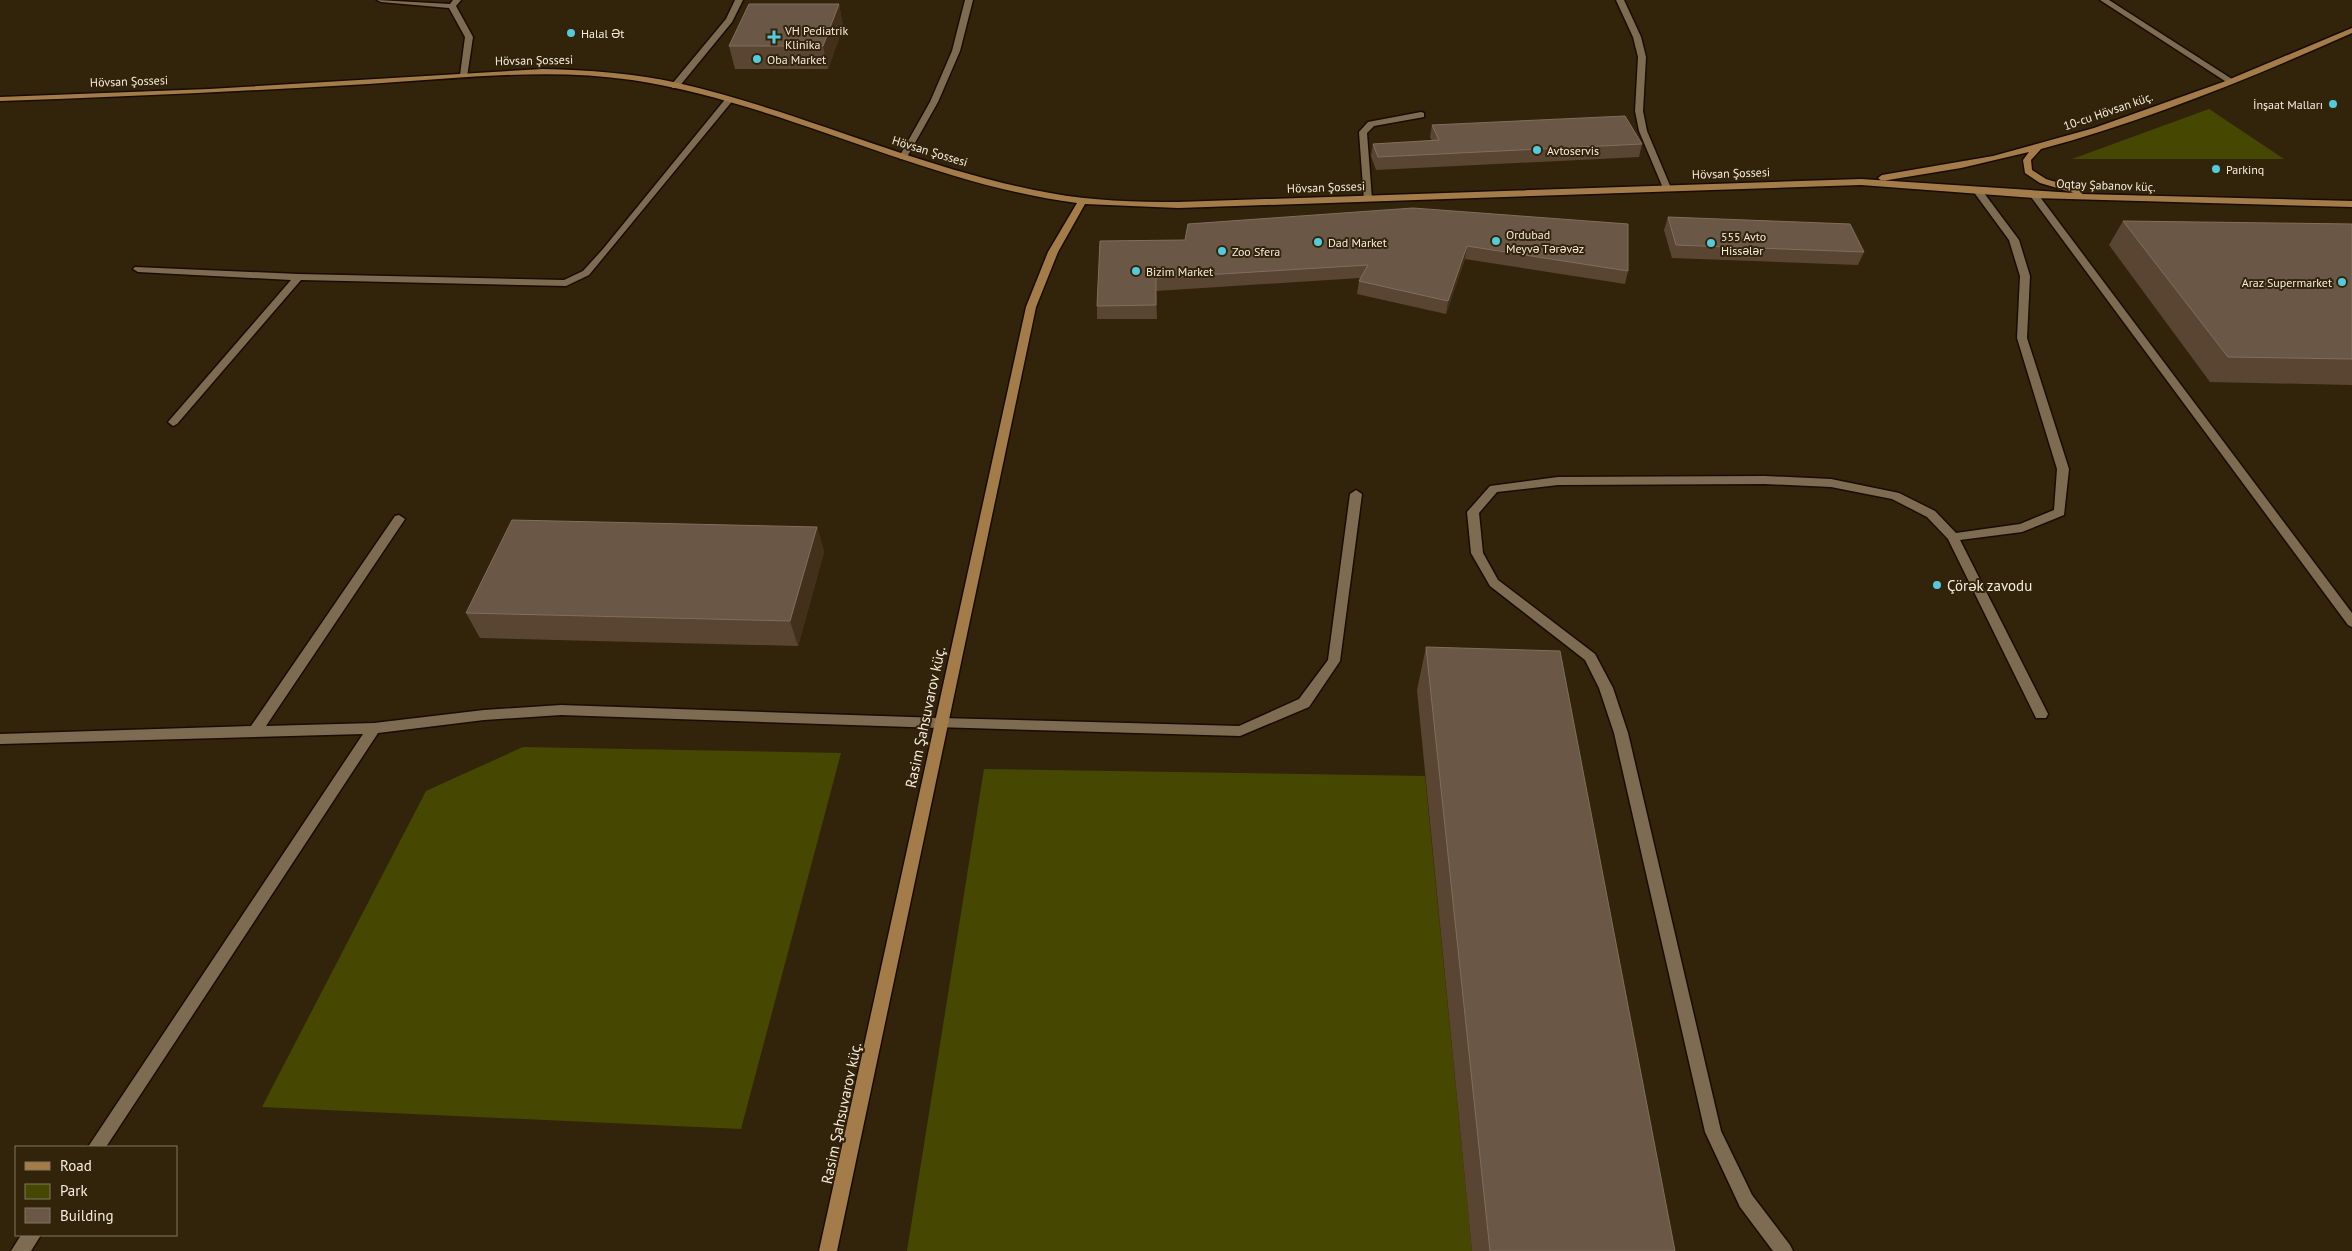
<svg xmlns="http://www.w3.org/2000/svg" width="2352" height="1251" font-family="'PT Sans',sans-serif">
<rect width="100%" height="100%" fill="#32240b"/>
<g fill="#464801">
<path d="M2209,109l75,50h-212z"/>
<path d="M523,747l318,6 -100,376 -479,-22 164,-316z"/>
<path d="M984,769l441,7 47,475h-565z"/>
</g>
<g fill="none" stroke-linecap="round" stroke-linejoin="round">
<defs>
<g id="lane">
<path d="M1421,112l3,1v4l-50,9 -7,7 5,66 -8,2 -5,-69 9,-10z"/>
<path d="M1978,188l3,1 38,51 11,36 -3,62 42,131 -5,46 -42,17 -62,8 88,174 -2,4h-10l-88,-179 -21,-22 -35,-18 -61,-12 -66,-3 -207,1 -61,7 -18,21 4,40 15,27 97,74 18,34 15,45 93,398 31,64 38,50 3,6h-20l-33,-44 -35,-75 -91,-399 -15,-45 -14,-28 -95,-74 -19,-33 -4,-41 23,-26 68,-9 207,-1 66,3 68,14 36,18 21,22 64,-9 34,-14 3,-41 -40,-131 3,-62 -11,-36 -36,-49z"/>
<path d="M2034,192l3,1 315,420v14l-4,-2 -317,-428v-4z"/>
<path d="M1356,490l6,4 -22,167 -31,46 -69,29 -305,-9 -2,-4 2,-4 5,-1 299,8 60,-27 29,-39 22,-166z"/>
</g>
<g id="street">
<path d="M377,0l73,4 3,-4h8l-5,6 17,31 -6,40 -7,-2 5,-38 -16,-29 -68,-6z"/>
<path d="M735,0h8l-11,22 -54,66h-6v-4l54,-65z"/>
<path d="M965,0h8l-13,51 -22,51 -31,55 -7,2 -1,-2 31,-55 22,-51z"/>
<path d="M1616,0h8l17,37 5,20 -3,54 4,20 24,57 -1,2 -7,-2 -24,-57 -4,-20 3,-54 -5,-20z"/>
<path d="M2100,0h9l126,81 -7,2z"/>
<path d="M727,97l7,2 -145,176 -23,11 -265,-6 -124,144 -4,2 -5,-4 123,-142 -153,-8 -5,-3 2,-2 163,7 266,6 19,-9 20,-22z"/>
<path d="M399,515l6,4 -2,3 -137,204 108,-3 110,-13 77,-5 379,13 5,1 2,4 -2,4 -5,1 -379,-13 -77,5 -106,13 -272,414h-18l275,-413 -363,10v-10l251,-8 144,-210z"/>
<path d="M21,1235h20l-10,16h-20z"/>
</g>
<path id="secondary" d="M2352,28v5c-101,45 -204,87 -311,116l-10,11 1,10 14,9 36,11v4l270,7v6l-318,-9 -173,-13 -683,23 -93,-4 -27,48 -22,55 -199,944h-18l207,-944 22,-55 29,-49c-154,-20 -293,-100 -445,-123 -87,-13 -177,-1 -264,4 -122,7 -245,13 -368,17v-4l209,-8 334,-20c46,1 90,4 135,14 126,29 244,87 372,110 42,8 85,9 128,9l683,-23 213,14 -34,-10 -15,-10 -2,-13 6,-8 -68,16 -79,13 -4,-3 4,-3 111,-19 101,-28 129,-46z"/>
</defs>
<use href="#lane" stroke="#1a0c00" stroke-width="3"/>
<use href="#street" stroke="#1a0c00" stroke-width="3"/>
<use href="#secondary" stroke="#1a0c00" stroke-width="3"/>
<use href="#lane" fill="#7d6c52" fill-rule="evenodd"/>
<use href="#street" fill="#7d6c52" fill-rule="evenodd"/>
<use href="#secondary" fill="#a37c4a" fill-rule="evenodd"/>
</g>
<g fill="#5a4532">
<path d="M839,4l4,23 -15,42h-93l-6,-23z"/>
<path d="M1432,125l210,19 -3,13 -263,13 -5,-14 2,-12 59,-3 -2,-4z"/>
<path d="M1413,208l215,63 -3,13 -160,-25 -19,55 -89,-20 2,-13 1,-3 -204,13 1,28h-60v-13l88,-66z"/>
<path d="M1668,217l196,35 -6,13 -186,-7 -8,-28z"/>
<path d="M2123,221l229,3v161l-142,-3 -101,-137z"/>
<path d="M817,527l7,25 -26,94 -318,-8 -14,-25z"/>
<path d="M1426,647l249,604h-203l-55,-561z"/>
</g>
<g fill="#43301b">
<path d="M839,4l4,23 -15,42 -5,-23z"/>
<path d="M1467,246l-2,13 -19,55 2,-13z"/>
<path d="M817,527l7,25 -26,94 -8,-25z"/>
</g>
<g fill="#6b5745" stroke="#816e5d">
<path d="M749,4h90l-16,42h-94z"/>
<path d="M1625,116l17,28 -264,13 -5,-13 66,-4 -7,-15z"/>
<path d="M1413,208l215,16v47l-161,-25 -19,55 -89,-20 9,-16 -212,13v27l-59,1 3,-65 85,-1 3,-16z"/>
<path d="M1668,217l182,7 14,28 -188,-7z"/>
<path d="M2123,221l229,3v135l-124,-2z"/>
<path d="M512,520l305,7 -27,94 -324,-8z"/>
<path d="M1426,647l134,4 115,600h-185z"/>
</g>
<g fill="#54cadd" stroke="#32240b" stroke-width="2">
<circle cx="571" cy="33" r="5"/>
<path d="M771.5 29.5h5v5h5v5h-5v5h-5v-5h-5v-5h5z"/>
<circle cx="757" cy="59" r="5"/>
<circle cx="2333" cy="104" r="5"/>
<circle cx="1537" cy="150" r="5"/>
<circle cx="2216" cy="169" r="5"/>
<circle cx="1496" cy="241" r="5"/>
<circle cx="1318" cy="242" r="5"/>
<circle cx="1711" cy="243" r="5"/>
<circle cx="1222" cy="251" r="5"/>
<circle cx="1136" cy="271" r="5"/>
<circle cx="2342" cy="282" r="5"/>
<circle cx="1937" cy="585" r="5"/>
</g>
<g text-anchor="middle" dominant-baseline="central" stroke-width="4" stroke-linejoin="round" paint-order="stroke">
<g font-size="12" fill="#f7eddf" stroke="#32240b" text-anchor="start">
<text x="785" y="30">VH Pediatrik<tspan x="785" dy="14">Klinika</tspan></text>
<text x="581" y="33">Halal Ət</text>
<text x="767" y="59">Oba Market</text>
<text x="2323" y="104" text-anchor="end">İnşaat Malları</text>
<text x="1547" y="150">Avtoservis</text>
<text x="2226" y="169">Parkinq</text>
<text x="1506" y="234">Ordubad<tspan x="1506" dy="14">Meyvə Tərəvəz</tspan></text>
<text x="1721" y="236">555 Avto<tspan x="1721" dy="14">Hissələr</tspan></text>
<text x="1328" y="242">Dad Market</text>
<text x="1232" y="251">Zoo Sfera</text>
<text x="1146" y="271">Bizim Market</text>
<text x="2332" y="282" text-anchor="end">Araz Supermarket</text>
</g>
<g font-size="12" fill="#f7eddf" stroke="#32240b">
<text transform="translate(534 60) rotate(-1)">Hövsan Şossesi</text>
<text transform="translate(129 81) rotate(-2)">Hövsan Şossesi</text>
<text transform="translate(2108 111) rotate(-19)">10-cu Hövsan küç.</text>
<text transform="translate(930 151) rotate(17)">Hövsan Şossesi</text>
<text transform="translate(1731 173) rotate(-2)">Hövsan Şossesi</text>
<text transform="translate(2106 185) rotate(2)">Oqtay Şabanov küç.</text>
<text transform="translate(1326 187) rotate(-2)">Hövsan Şossesi</text>
</g>
<g font-size="15" fill="#f7eddf" stroke="#32240b" text-anchor="start">
<text x="1947" y="585">Çörək zavodu</text>
</g>
<g font-size="15" fill="#f7eddf" stroke="#32240b">
<text transform="translate(925 717) rotate(-78)">Rasim Şahsuvarov küç.</text>
<text transform="translate(841 1113) rotate(-78)">Rasim Şahsuvarov küç.</text>
</g>
</g>
<rect x="15" y="1146" width="162" height="90" fill="#32240b" stroke="#817460"/>
<rect x="25" y="1162" width="25" height="8" fill="#a37c4a" stroke="#817460"/>
<text x="60" y="1171" font-size="15" fill="#f7eddf">Road</text>
<rect x="25" y="1184" width="25" height="15" fill="#464801" stroke="#817460"/>
<text x="60" y="1196" font-size="15" fill="#f7eddf">Park</text>
<rect x="25" y="1208" width="25" height="15" fill="#6b5745" stroke="#817460"/>
<text x="60" y="1221" font-size="15" fill="#f7eddf">Building</text>
</svg>
